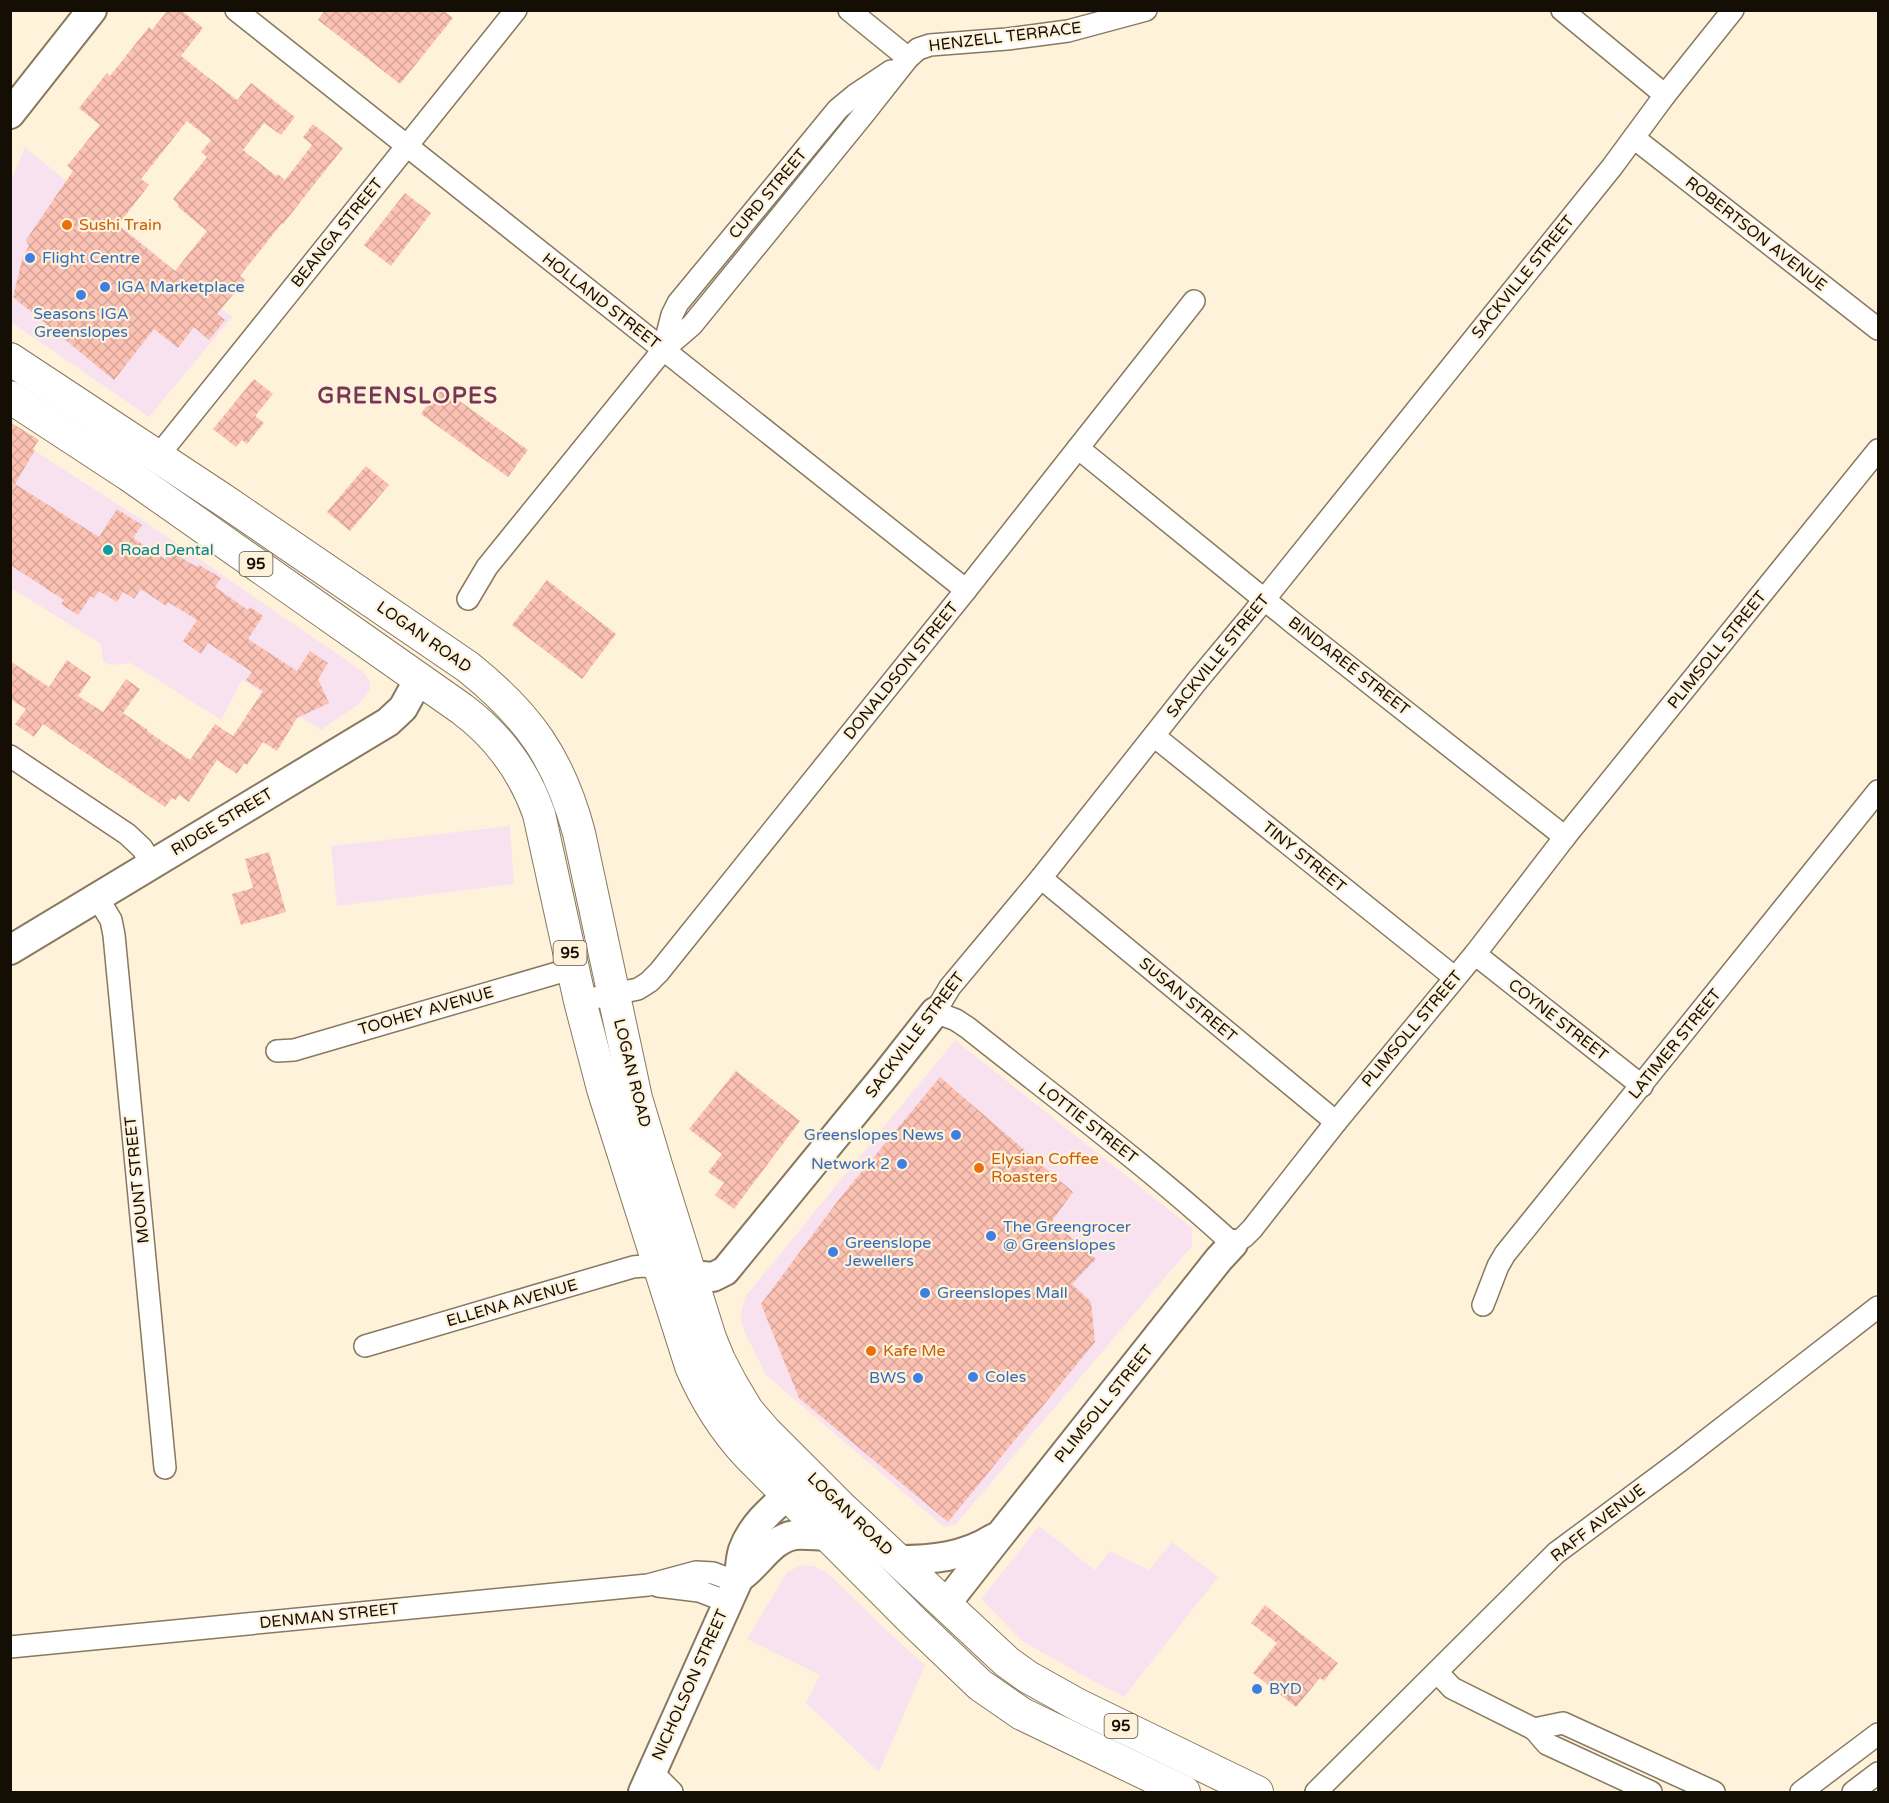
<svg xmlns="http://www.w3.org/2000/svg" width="1889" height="1803" font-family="'Varela Round',sans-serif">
<defs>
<pattern id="building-cross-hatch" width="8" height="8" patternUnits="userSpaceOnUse" patternTransform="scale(1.5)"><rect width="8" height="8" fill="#fbc1b3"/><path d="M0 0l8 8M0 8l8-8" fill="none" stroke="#d6a598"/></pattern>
</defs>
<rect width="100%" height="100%" fill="#fff2da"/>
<g fill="#f8e2f0">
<path d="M25,147l207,170 -83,100 -138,-95v-141z"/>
<path d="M10,435l137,88 215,148 8,10 -1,11 -10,12 -38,26 -79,-50 -21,40 -90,-57 -20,2 -8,-3 -2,-18 -90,-56z"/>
<path d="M510,826l4,58 -177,22 -6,-60z"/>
<path d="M955,1040l237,188v18l-236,278 -12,3 -178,-152 -20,-40 -5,-14v-9l4,-15z"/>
<path d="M1039,1526l56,44 15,-19 39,19 23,-28 46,35 -94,120 -44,-23 -58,-33 -41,-42z"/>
<path d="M801,1565l13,1 14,7 56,55 41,37 -46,107 -73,-69 14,-28 -73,-36 40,-67z"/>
</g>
<g fill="url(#building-cross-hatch)" fill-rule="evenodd">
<path d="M168,10h13l22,18 -22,28 56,44 14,-17 44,34 -14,18 -17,-12 -21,27 33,26 2,-2 7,6 27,-35 -9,-8 10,-13 30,24 -60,76 -1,-1 -42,53 5,4 -28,34 8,6 -16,20 -15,-13 -16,21 -24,-19 -40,51 -101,-83 10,-41 6,-10 -3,-6 47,-69 -6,-5 33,-41 -21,-17 28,-35 3,3 39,-49 3,3zM187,121l24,19 -10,12 6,5 -34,42 6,6 -1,2 29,24 -32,40 -57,-46 31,-40 -8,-6z"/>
<path d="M325,10h118l10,8 -53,66 -82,-64z"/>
<path d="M405,193l26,20 -40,53 -27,-21z"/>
<path d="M254,379l19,15 -18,22 9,7 -17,21 -5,-4 -6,7 -23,-18z"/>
<path d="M440,387l88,63 -20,27 -87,-63z"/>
<path d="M10,422l29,18 -6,9 2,1 -20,34 84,53 18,-28 25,16 -9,13 32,21 5,-8 27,16 2,-2 22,13 -6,9 33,23 2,-3 13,9 -15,23 49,32 13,-20 18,12 -10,16 11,24 -32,15 -20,33 -14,-9 -16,23 -3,-2 -7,11 -20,-14 -28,42 -10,-7 -3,5 -4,-2 -7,9 -122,-83 -9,13 -19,-13 11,-15 -16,-10v-38l39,26 18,-27 24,17 -13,19 25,16 23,-33 14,10 -17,24 25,17 -1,1 43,29 25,-36 18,12 30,-45 -17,-11 6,-8 -44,-29 -7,11 -18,-13 14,-21 -29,-18 -2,4 -25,-17 -7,10 -11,-7 -6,10 -18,-11 -5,7 -3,-2 -13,19 -17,-11 3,-4 -54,-35z"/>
<path d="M366,466l23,19 -39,46 -23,-19z"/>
<path d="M547,580l69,54 -34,45 -70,-54z"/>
<path d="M269,852l17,60 -45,13 -9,-31 21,-6 -8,-29z"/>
<path d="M736,1071l64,50 -66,88 -19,-14 9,-12 -16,-11 14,-18 -33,-25z"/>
<path d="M940,1077l133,115 -21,29 44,38 -24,25 19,18 4,40 -147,180 -149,-124 -38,-94 79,-106z"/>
<path d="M1265,1605l73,58 -14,18 -4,-3 -24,29 -43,-34 24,-30 -26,-20z"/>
</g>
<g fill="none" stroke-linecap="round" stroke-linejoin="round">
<defs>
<g id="street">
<path d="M236,10l730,580"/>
<path d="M849,10l59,48 10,-9 12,-4 77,-6 61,-8 78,-21"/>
<path d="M1562,10l103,85"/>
<path d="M1733,10l-68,85 -53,72 -361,449 -54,65 -156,197 -91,109 -15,25 21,8 12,8c89,71 181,139 265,216l11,-7 8,-8 84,-107 139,-168 90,-117 313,-387"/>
<path d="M1634,138l244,191"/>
<path d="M663,350l9,-35 6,-12 160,-194 17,-14 36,-24"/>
<path d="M1078,448l219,178 268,211"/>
<path d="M158,456l358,-446"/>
<path d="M468,599l19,-32 176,-217 29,-25 171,-210 45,-57"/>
<path d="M1154,736l300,241"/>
<path d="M10,756l117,78 15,14 10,16"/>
<path d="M1041,878l295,244"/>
<path d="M97,897l14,23 3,15 51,533"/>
<path d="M1475,954l167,132"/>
<path d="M580,1001l58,-12 11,-7 10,-10 307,-382 228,-289"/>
<path d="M277,1051l17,-1 280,-82"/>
<path d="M1483,1305l15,-39 7,-12 373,-463"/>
<path d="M365,1346l268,-79 10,-1 16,2"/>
<path d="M658,1586l41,5 29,11"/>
<path d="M10,1647l638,-62 48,-13 17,1 24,9"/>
<path d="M1437,1672l15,16 82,41 13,15 104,48"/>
<path d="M1534,1729l29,-6 151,69"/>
<path d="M652,1772l20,20"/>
<path d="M1316,1792l240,-239 125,-93 197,-153"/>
<path d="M1801,1792l77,-58"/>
<path d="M1853,1792l25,-19"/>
</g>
<g id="secondary">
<path d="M10,114l82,-104"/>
<path d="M10,950l378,-228 15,-14 16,-29"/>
<path d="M690,1275l23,2 12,-6 162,-198 48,-61"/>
<path d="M897,1560c35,0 67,-3 97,-22"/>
<path d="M739,1578c19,-12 32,-40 56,-43 11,-1 23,1 34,1"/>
<path d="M948,1607l5,-12 40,-51 226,-285 14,-15"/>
<path d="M643,1792l96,-214c1,-9 1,-19 4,-28 8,-23 27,-40 45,-55"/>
</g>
<g id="primary">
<path d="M10,359l212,140 246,168c60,48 91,91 111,166l57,265 20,67 54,173 9,22 12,23 16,27 18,21 78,78 164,153 21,15 50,28 179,87"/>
<path d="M10,397l119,78 333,234c36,27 62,62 77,105l41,187 23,88 88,277c14,33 32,62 57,89l164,165 68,65 42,29 162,78"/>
</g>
</defs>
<use href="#street" stroke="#88795e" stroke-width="24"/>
<use href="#secondary" stroke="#88795e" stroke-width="32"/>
<use href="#primary" stroke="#88795e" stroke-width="34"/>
<use href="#street" stroke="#fff" stroke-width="21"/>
<use href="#secondary" stroke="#fff" stroke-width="28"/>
<use href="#primary" stroke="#fff" stroke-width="32"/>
</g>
<g fill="#e8710a" stroke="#fff2da" stroke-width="2">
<circle cx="67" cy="225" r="6"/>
<circle cx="979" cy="1168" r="6"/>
<circle cx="871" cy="1351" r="6"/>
</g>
<g fill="#3f7fe0" stroke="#fff2da" stroke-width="2">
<circle cx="30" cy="258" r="6"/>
<circle cx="105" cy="287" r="6"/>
<circle cx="81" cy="295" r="6"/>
<circle cx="956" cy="1135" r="6"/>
<circle cx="902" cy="1164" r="6"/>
<circle cx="991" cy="1236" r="6"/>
<circle cx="833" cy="1252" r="6"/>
<circle cx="925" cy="1293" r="6"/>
<circle cx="973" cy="1377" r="6"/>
<circle cx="918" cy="1378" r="6"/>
<circle cx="1257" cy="1689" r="6"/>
</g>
<circle fill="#0f9aa8" stroke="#fff2da" stroke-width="2" cx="108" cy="550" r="6"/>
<g text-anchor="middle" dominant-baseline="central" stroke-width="4.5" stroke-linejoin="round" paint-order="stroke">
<g fill="#fff2da" stroke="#5a5245" stroke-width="1.5">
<rect x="239.5" y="552" width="33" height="24" rx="4.5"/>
<rect x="553.5" y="941" width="33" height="24" rx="4.5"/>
<rect x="1104.5" y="1714" width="33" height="24" rx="4.5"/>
</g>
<g font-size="15" font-weight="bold" fill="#140e05">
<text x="256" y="564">95</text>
<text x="570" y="953">95</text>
<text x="1121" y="1726">95</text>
</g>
<g font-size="16" fill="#140e05" stroke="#fff2da">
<text transform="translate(1005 37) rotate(-7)">HENZELL TERRACE</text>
<text transform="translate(768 194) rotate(-50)">CURD STREET</text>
<text transform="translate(337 233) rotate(-51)">BEANGA STREET</text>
<text transform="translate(1756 234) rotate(38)">ROBERTSON AVENUE</text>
<text transform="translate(1523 277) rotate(-51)">SACKVILLE STREET</text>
<text transform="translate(601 301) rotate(38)">HOLLAND STREET</text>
<text transform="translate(424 637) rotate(35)">LOGAN ROAD</text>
<text transform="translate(1717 650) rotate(-51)">PLIMSOLL STREET</text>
<text transform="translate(1218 656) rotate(-51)">SACKVILLE STREET</text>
<text transform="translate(1349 666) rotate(38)">BINDAREE STREET</text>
<text transform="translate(901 671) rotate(-51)">DONALDSON STREET</text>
<text transform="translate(222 822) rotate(-31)">RIDGE STREET</text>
<text transform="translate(1304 857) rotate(39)">TINY STREET</text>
<text transform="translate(1188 1000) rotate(40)">SUSAN STREET</text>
<text transform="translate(426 1011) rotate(-16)">TOOHEY AVENUE</text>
<text transform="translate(1558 1020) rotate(38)">COYNE STREET</text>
<text transform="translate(1412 1029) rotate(-50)">PLIMSOLL STREET</text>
<text transform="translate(915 1035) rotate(-53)">SACKVILLE STREET</text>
<text transform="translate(1675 1044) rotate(-51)">LATIMER STREET</text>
<text transform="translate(632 1073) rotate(76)">LOGAN ROAD</text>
<text transform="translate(1088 1123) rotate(38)">LOTTIE STREET</text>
<text transform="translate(137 1180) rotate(-96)">MOUNT STREET</text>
<text transform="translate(512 1303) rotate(-16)">ELLENA AVENUE</text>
<text transform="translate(1104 1404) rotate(-51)">PLIMSOLL STREET</text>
<text transform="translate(850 1514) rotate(44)">LOGAN ROAD</text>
<text transform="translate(1598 1523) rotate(-38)">RAFF AVENUE</text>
<text transform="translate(329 1616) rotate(-6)">DENMAN STREET</text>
<text transform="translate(690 1685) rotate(-66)">NICHOLSON STREET</text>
</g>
<g font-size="16" fill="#c56008" stroke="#fff2da" text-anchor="start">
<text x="79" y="225">Sushi Train</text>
<text x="991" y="1159">Elysian Coffee<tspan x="991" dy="18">Roasters</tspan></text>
<text x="883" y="1351">Kafe Me</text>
</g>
<g font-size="16" fill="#366cbe" stroke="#fff2da" text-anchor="start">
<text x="42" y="258">Flight Centre</text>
<text x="117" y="287">IGA Marketplace</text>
<text x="81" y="314" text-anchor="middle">Seasons IGA<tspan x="81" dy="18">Greenslopes</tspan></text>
<text x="944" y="1135" text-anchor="end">Greenslopes News</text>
<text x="890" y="1164" text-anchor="end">Network 2</text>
<text x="1003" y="1227">The Greengrocer<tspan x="1003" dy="18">@ Greenslopes</tspan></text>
<text x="845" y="1243">Greenslope<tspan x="845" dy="18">Jewellers</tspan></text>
<text x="937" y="1293">Greenslopes Mall</text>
<text x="985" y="1377">Coles</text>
<text x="906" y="1378" text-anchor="end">BWS</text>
<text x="1269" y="1689">BYD</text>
</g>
<g font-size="16" fill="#0d838f" stroke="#fff2da" text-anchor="start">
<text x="120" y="550">Road Dental</text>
</g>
<g font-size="22" font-weight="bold" letter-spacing="1.5" fill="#783655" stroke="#fff2da">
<text x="408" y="396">GREENSLOPES</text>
</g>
</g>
<rect width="1889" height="1803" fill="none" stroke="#140e05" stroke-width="24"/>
</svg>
